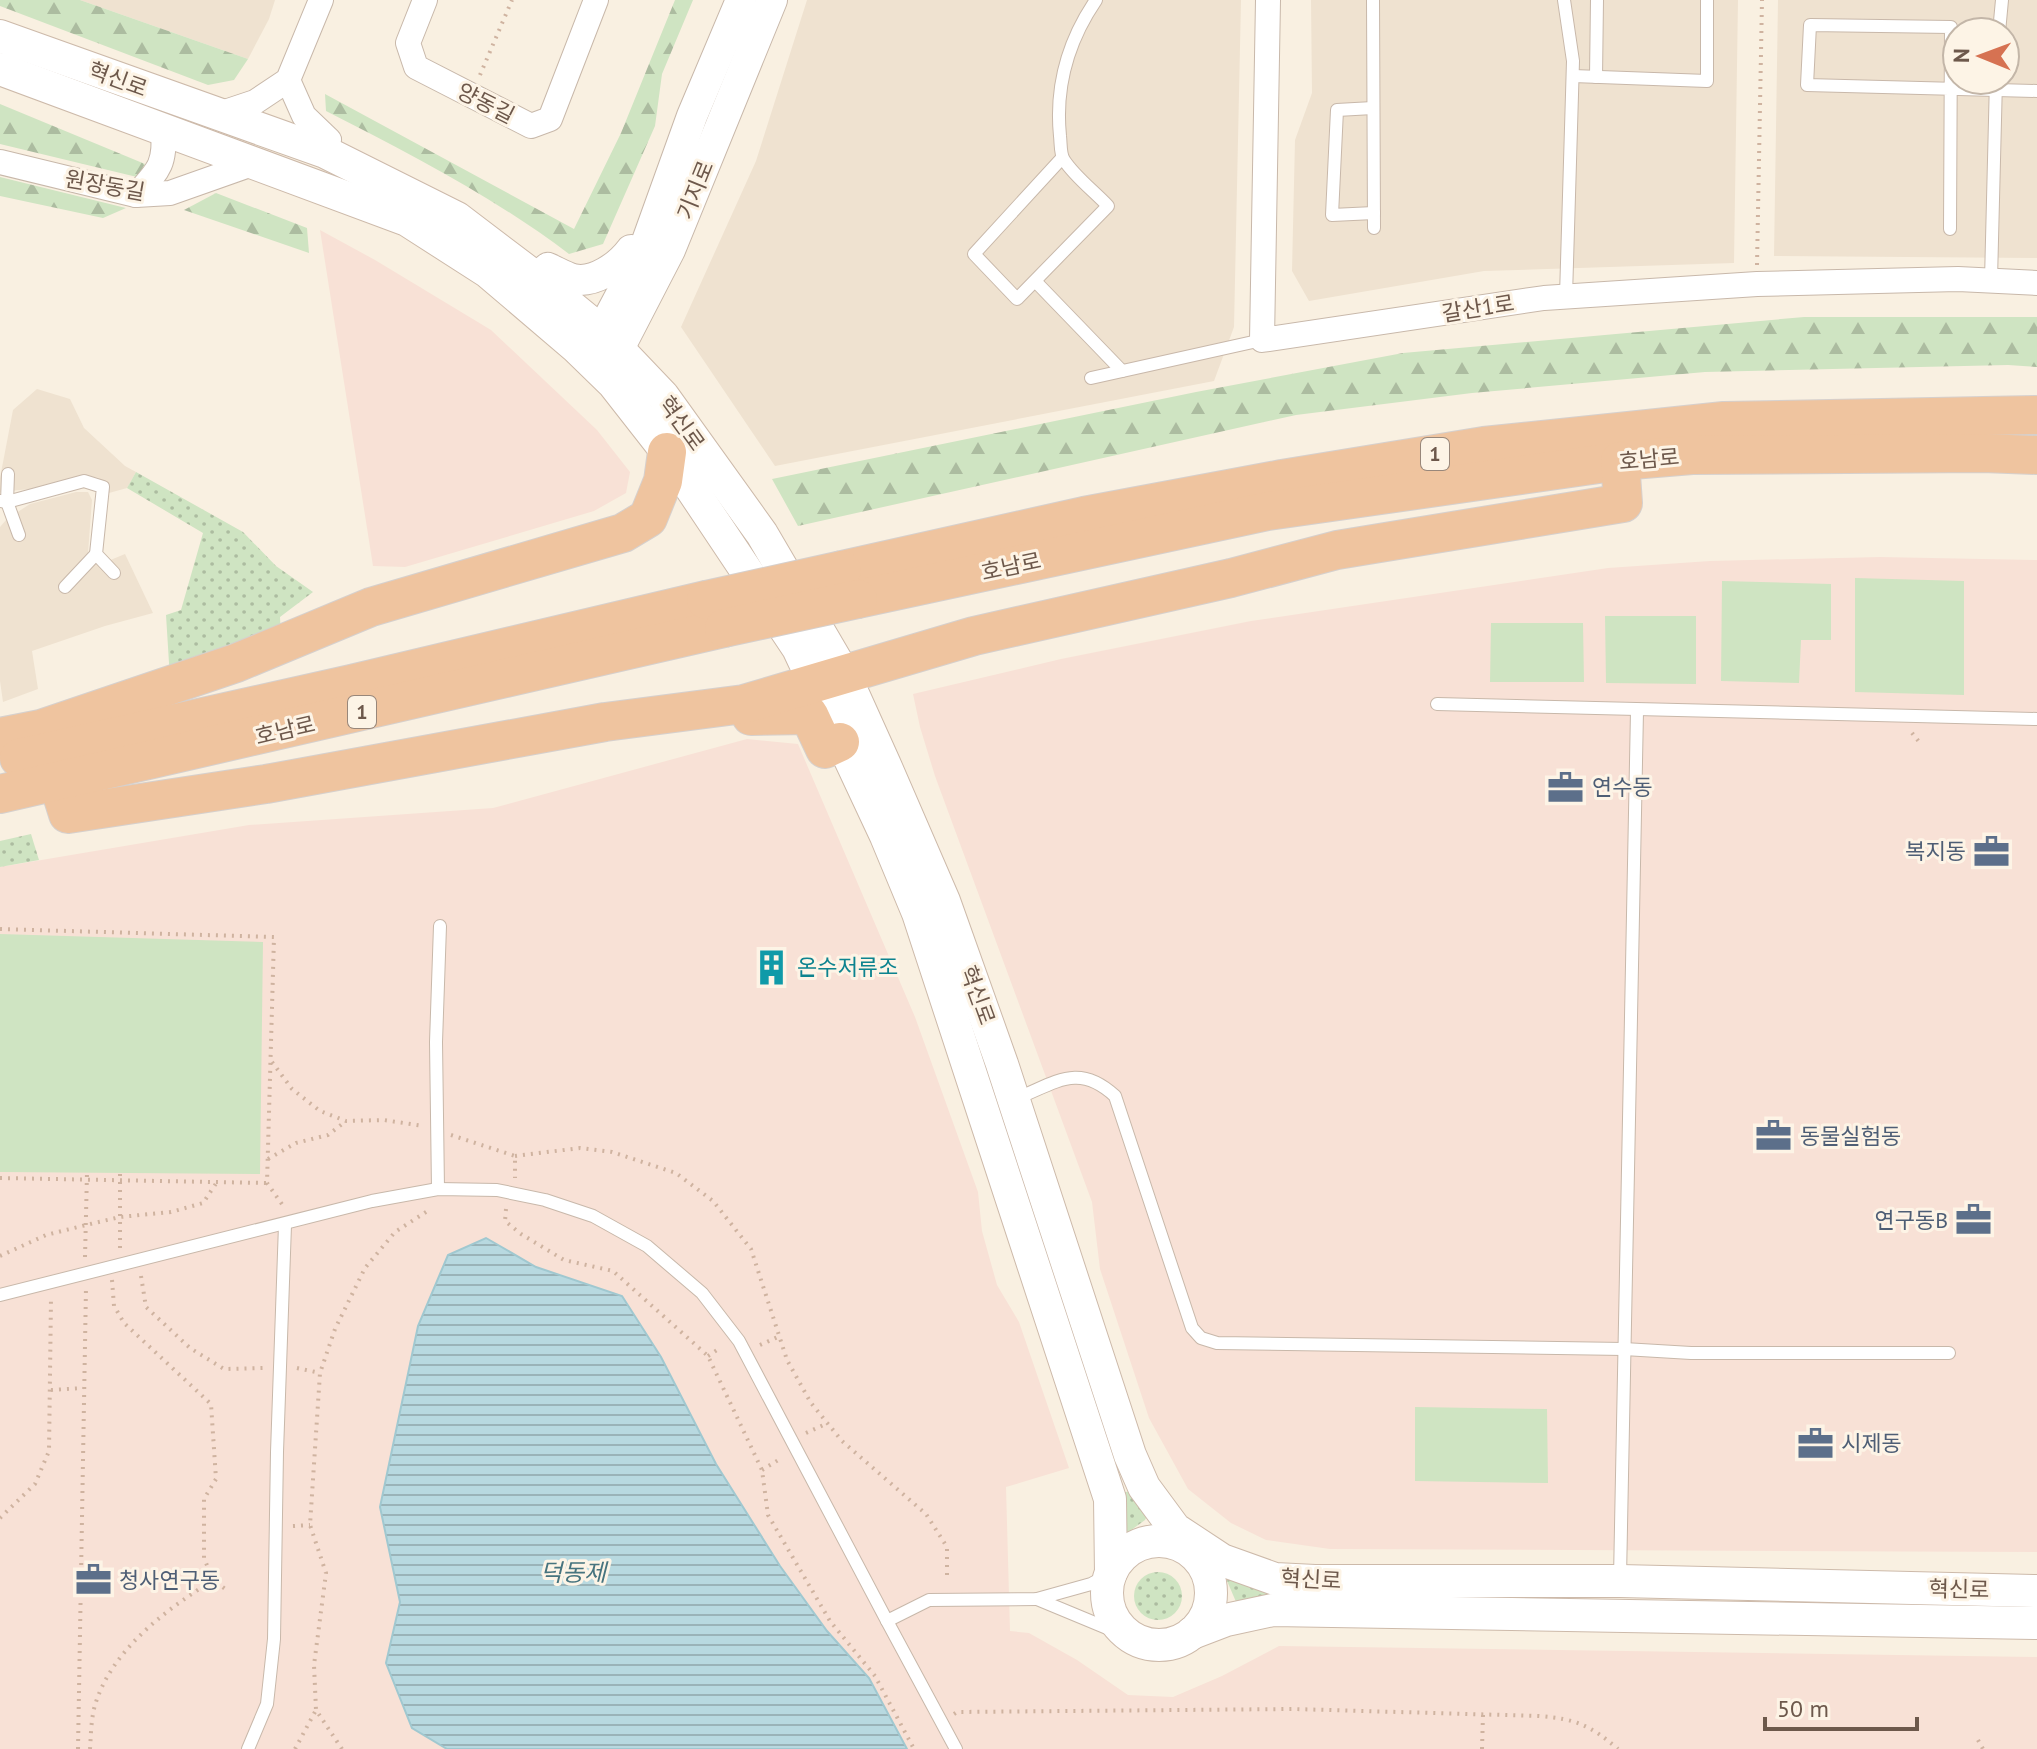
<svg xmlns="http://www.w3.org/2000/svg" width="2037" height="1749" font-family="'PT Sans','Noto Sans KR',sans-serif">
<defs>
<pattern id="grass-dots" width="8" height="8" patternUnits="userSpaceOnUse" patternTransform="scale(2)"><rect width="8" height="8" fill="#cfe4c2"/><path d="M2 2h.1M6 6h.1" fill="none" stroke="#acbca0" stroke-width="1.8" stroke-linecap="round"/></pattern>
<pattern id="forest-firs" width="22" height="20" patternUnits="userSpaceOnUse" patternTransform="scale(2)"><rect width="22" height="20" fill="#cfe4c2"/><path d="M5 1l3.5 6h-7zM16 11l3.5 6h-7z" fill="#acbca0"/></pattern>
<pattern id="water-rules" width="6" height="5" patternUnits="userSpaceOnUse" patternTransform="scale(2)"><rect width="6" height="5" fill="#b8d9e0"/><path d="M0 2.5h6" fill="none" stroke="#9ab3b8"/></pattern>
</defs>
<rect width="100%" height="100%" fill="#f9f0e1"/>
<g fill="#efe2d0" fill-rule="evenodd">
<path d="M80,0h195l-6,19 -21,40z"/>
<path d="M807,0h434l-7,327 -20,54 -439,85 -94,-139 75,-166z"/>
<path d="M1311,0h427l-4,263 -250,8 -175,30 -17,-30 3,-131 17,-47z"/>
<path d="M1778,0h259v258l-263,-2zM1957,32h48v48h-48z"/>
<path d="M37,389l33,10 14,29 41,38 11,6 -9,16 -18,5 -10,-15 -16,-3 -43,13 -40,4v-14l13,-68z"/>
<path d="M76,492h12l4,8 -4,53 20,8 17,-7 28,59 -48,13 -73,25 6,38 -35,13 -3,-21v-154l7,-8 23,-15z"/>
</g>
<g fill="#f8e1d6">
<path d="M320,230l55,30 116,70 106,100 33,42 -4,21 -32,18 -189,56 -32,-1z"/>
<path d="M1880,557l157,3v992l-707,-3 -64,-9 -35,-17 -43,-34 -39,-71 -49,-149 -8,-67 -157,-426 -15,-49 -7,-33 148,-35 190,-38 357,-53 102,-7z"/>
<path d="M747,739l51,5 117,273 63,175 4,39 15,54 22,37 50,146 -63,19 4,144 19,2 48,27 51,35 45,2 49,-21 57,-30 758,11v92h-2037v-882l249,-42 244,-17z"/>
</g>
<g fill="url(#grass-dots)">
<path d="M136,472l107,60 33,34 37,26 -33,25 1,20 -111,42 -4,-64 15,-5 22,-77 -76,-45z"/>
<path d="M31,834l8,26 -39,7v-26z"/>
<path d="M1132,1490l16,24 -3,6 -22,16 -5,-41z"/>
<circle cx="1158" cy="1596" r="24"/>
<path d="M1229,1577l40,12 7,11 -39,4 -10,-23z"/>
</g>
<g fill="url(#forest-firs)">
<path d="M0,0h80l168,59 -14,21 -26,5 -208,-79z"/>
<path d="M675,0h18l-31,74 -7,52 -52,118 -34,10c-75,-57 -159,-100 -243,-143l-1,-17 249,135 47,-96z"/>
<path d="M0,104l145,60 -8,13 -137,-33z"/>
<path d="M0,177l126,31 -23,10 -103,-22z"/>
<path d="M216,193l91,35 2,25 -125,-43z"/>
<path d="M1804,317h233v50l-29,-2 -303,7 -233,21 -176,22 -498,111 -26,-47 424,-87 207,-39z"/>
</g>
<g fill="#cfe4c2">
<path d="M1855,578l109,3v114l-109,-3z"/>
<path d="M1722,581l109,3v56h-30l-2,43 -78,-2z"/>
<path d="M1605,616h91v68l-90,-1z"/>
<path d="M1491,623h92l1,59h-94z"/>
<path d="M0,934l263,8 -3,232 -260,-2z"/>
<path d="M1415,1407l132,2 1,74 -133,-2z"/>
</g>
<path fill="url(#water-rules)" stroke="#a0c8d0" stroke-width="2" d="M486,1238l50,29 86,29 39,61 55,107 64,102 47,65 42,47 38,71h-460l-35,-21 -26,-65 14,-61 -20,-95 38,-181 30,-71z"/>
<g fill="none" stroke-linecap="round" stroke-linejoin="round">
<defs>
<g id="service">
<path d="M1373,0l1,228"/>
<path d="M1564,0l9,61 -7,235"/>
<path d="M1999,32l3,-32"/>
<path d="M1573,76l134,5v-81"/>
<path d="M1596,77l1,-77"/>
<path d="M1373,108l-36,2 -5,105 42,-2"/>
<path d="M1062,158l-88,96 43,45 91,-93c-14,-15 -33,-29 -44,-46 -4,-6 -3,-16 -4,-24 -5,-50 8,-95 36,-136"/>
<path d="M1950,229l1,-202 -141,-2 -3,60c76,2 153,4 230,6"/>
<path d="M1991,280l5,-200"/>
<path d="M1036,282l86,89"/>
<path d="M1091,378l171,-38"/>
<path d="M8,474l-1,28 12,33"/>
<path d="M0,501l7,1 77,-21 19,6 -7,67 18,19"/>
<path d="M65,587l31,-33"/>
<path d="M1437,704l600,15"/>
<path d="M1015,1099c41,-16 63,-37 100,-3l77,232 9,10 16,5 407,6 67,4h258"/>
<path d="M438,1189l-2,-147 4,-116"/>
<path d="M0,1295l372,-94 66,-12 59,1 48,10 48,16 54,30 55,47 37,48 148,280 42,-21 108,-1 54,-15 18,-10"/>
<path d="M1620,1578l17,-867"/>
<path d="M1037,1599l94,39"/>
<path d="M887,1621l69,128"/>
<path d="M248,1749l19,-45 7,-65 3,-187 8,-227"/>
</g>
<g id="minor">
<path d="M425,0l-17,43 8,24 115,59 19,-7 46,-119"/>
<path d="M1268,0l-6,340 282,-42 213,-14 201,-5 79,4"/>
<path d="M288,80l16,36 25,24 -4,12"/>
<path d="M216,115l39,-13 33,-22 33,-80"/>
<path d="M0,162l136,33 34,-2 85,-30"/>
<path d="M136,195c23,-25 30,-31 27,-66"/>
</g>
<g id="tertiary">
<path d="M536,278l12,-10c7,3 17,9 25,11 21,5 46,-13 58,-29l11,5"/>
<path d="M591,351l51,-96 50,-139 49,-116"/>
<path d="M608,370l62,-120 102,-250"/>
</g>
<g id="secondary">
<path d="M0,36l325,116 132,66 79,60 66,54 61,64 99,138 82,140 41,91 59,136 58,163 128,391 14,32 31,42 47,31 53,19 40,2h305l417,10"/>
<path d="M0,69l407,151 81,52 88,75 37,36 54,69 131,196 88,188 32,77 192,586 1,74"/>
<circle cx="1159" cy="1593" r="52"/>
<path d="M1192,1633l34,-13 47,-10 764,13"/>
</g>
<g id="trunk">
<path d="M842,570l242,-54 198,-37 202,-33 240,-25 313,-6"/>
<path d="M858,599l410,-88 352,-50 72,-6 291,-2 54,2"/>
<path d="M751,716l58,-1 16,34 15,-7"/>
<path d="M0,737l41,-8 195,-66 135,-56 252,-74 25,-15 15,-37 4,-29"/>
<path d="M19,758l332,-74 355,-84"/>
<path d="M58,782l10,32 198,-30 339,-62 139,-18 230,-68 257,-58 106,-28 286,-47 -3,-42"/>
<path d="M0,794l724,-166"/>
</g>
</defs>
<use href="#service" stroke="#c8b8aa" stroke-width="14"/>
<use href="#minor" stroke="#c8b8aa" stroke-width="26"/>
<use href="#tertiary" stroke="#c8b8aa" stroke-width="32"/>
<use href="#secondary" stroke="#cdbaaa" stroke-width="34"/>
<use href="#trunk" stroke="#d6d0cd" stroke-width="40"/>
<g stroke="#cfb3a0" stroke-width="4" stroke-dasharray="2 6" stroke-linecap="butt">
<path d="M480,75l32,-75"/>
<path d="M1757,265l5,-265"/>
<path d="M1912,733l8,10"/>
<path d="M0,929l274,8 -7,246 17,24"/>
<path d="M272,1062l20,27 28,22 26,10 38,-1 39,6"/>
<path d="M451,1135l64,21v22"/>
<path d="M515,1156l65,-8 32,4 64,21 37,28 38,48 36,111 24,43 31,38 84,73 21,33v33"/>
<path d="M268,1159l28,-16 32,-8 18,-14"/>
<path d="M0,1178l267,5"/>
<path d="M506,1209l-1,12 16,13 43,26 49,11 95,85 54,114 6,45 62,106 45,55 39,73"/>
<path d="M120,1248v-75"/>
<path d="M0,1256l46,-21 40,-10 34,-8 51,-5 32,-9 14,-21"/>
<path d="M85,1257l2,-84"/>
<path d="M141,1276l5,31 44,41 34,21 40,-1"/>
<path d="M112,1280l2,26 10,17 87,81 5,75 -12,20v59l9,22"/>
<path d="M760,1345l20,-9"/>
<path d="M708,1356l12,-8"/>
<path d="M297,1368l23,5"/>
<path d="M51,1390l32,-2"/>
<path d="M806,1433l22,-10"/>
<path d="M762,1470l18,-11"/>
<path d="M0,1518l35,-34 14,-33 2,-153"/>
<path d="M293,1526l17,-1"/>
<path d="M954,1714l3,-2 336,-3 246,7c37,3 51,9 79,33"/>
<path d="M1978,1740l5,9"/>
<path d="M78,1749l8,-462"/>
<path d="M90,1749c1,-14 1,-30 5,-44 17,-56 71,-95 118,-125l15,11"/>
<path d="M295,1749l21,-39"/>
<path d="M342,1749l-26,-39 -2,-45 12,-92 -16,-48 10,-152 15,-44 30,-61 30,-36 34,-22"/>
<path d="M1482,1749l1,-34"/>
</g>
<use href="#service" stroke="#fff" stroke-width="12"/>
<use href="#minor" stroke="#fff" stroke-width="24"/>
<use href="#tertiary" stroke="#fff" stroke-width="30"/>
<use href="#secondary" stroke="#fff" stroke-width="32"/>
<use href="#trunk" stroke="#efc49f" stroke-width="38"/>
<defs>
<g id="trunk-bridge">
<path d="M706,600l136,-30"/>
<path d="M724,628l134,-29"/>
</g>
</defs>
<use href="#trunk-bridge" stroke="#d6d0cd" stroke-width="40" stroke-linecap="butt"/>
<use href="#trunk-bridge" stroke="#efc49f" stroke-width="38"/>
</g>
<defs>
<symbol id="office-bare" viewBox="-9 -9 18 18"><path d="M-6-3h4V-5.5h4V-3h4V5H-6ZM-1-4.5V-3h2v-1.5ZM-6 0V1H6V0Z" fill="#5c6f8a" stroke="#fdf4e6" stroke-width="2.5" paint-order="stroke"/></symbol>
<symbol id="building-bare" viewBox="-9 -9 18 18"><path d="M-4-6H4V6H1V3H-1V6H-4ZM-2.5-4.3h1.7v1.8h-1.7ZM.8-4.3h1.7v1.8H.8ZM-2.5-1h1.7V.8h-1.7ZM.8-1h1.7V.8H.8Z" fill="#0f9aa8" stroke="#fdf4e6" stroke-width="2.5" paint-order="stroke"/></symbol>
</defs>
<g fill-rule="evenodd">
<use href="#office-bare" x="1540" y="762" width="51" height="51"/>
<use href="#office-bare" x="1966" y="826" width="51" height="51"/>
<use href="#building-bare" x="746" y="942" width="51" height="51"/>
<use href="#office-bare" x="1748" y="1110" width="51" height="51"/>
<use href="#office-bare" x="1948" y="1194" width="51" height="51"/>
<use href="#office-bare" x="1790" y="1418" width="51" height="51"/>
<use href="#office-bare" x="68" y="1554" width="51" height="51"/>
</g>
<g text-anchor="middle" dominant-baseline="central" stroke-width="6" stroke-linejoin="round" paint-order="stroke">
<g fill="#fdf4e6" stroke="#98877a" stroke-width="2">
<rect x="1421" y="438" width="28" height="32" rx="6"/>
<rect x="348" y="696" width="28" height="32" rx="6"/>
</g>
<g font-size="20" font-weight="bold" fill="#6d584b">
<text x="1435" y="454">1</text>
<text x="362" y="712">1</text>
</g>
<g font-size="22" fill="#6d584b" stroke="#fdf4e6">
<text transform="translate(118 79) rotate(20)">혁신로</text>
<text transform="translate(486 103) rotate(27)">양동길</text>
<text transform="translate(105 185) rotate(10)">원장동길</text>
<text transform="translate(695 190) rotate(-68)">기지로</text>
<text transform="translate(1478 308) rotate(-9)">갈산1로</text>
<text transform="translate(682 423) rotate(54)">혁신로</text>
<text transform="translate(1649 459) rotate(-5)">호남로</text>
<text transform="translate(1011 566) rotate(-12)">호남로</text>
<text transform="translate(285 730) rotate(-13)">호남로</text>
<text transform="translate(978 995) rotate(70)">혁신로</text>
<text transform="translate(1311 1579) rotate(3)">혁신로</text>
<text transform="translate(1959 1589) rotate(1)">혁신로</text>
</g>
<g font-size="22" fill="#4e5e75" stroke="#fdf4e6" text-anchor="start">
<text x="1592" y="787">연수동</text>
<text x="1966" y="851" text-anchor="end">복지동</text>
<text x="1800" y="1136">동물실험동</text>
<text x="1948" y="1220" text-anchor="end">연구동B</text>
<text x="1841" y="1443">시제동</text>
<text x="119" y="1580">청사연구동</text>
</g>
<g font-size="22" fill="#0d838f" stroke="#fdf4e6" text-anchor="start">
<text x="797" y="967">온수저류조</text>
</g>
<g font-size="24" font-style="italic" fill="#47747f" stroke="#fdf4e6">
<text x="573" y="1572">덕동제</text>
</g>
</g>
<g transform="translate(1981 56) rotate(271)"><circle r="38" fill="#fdf4e6" stroke="#c3b6a8" stroke-width="2"/>
<path d="M0-6L14 30L0 20L-14 30Z" fill="#d67252"/>
<text y="-12" font-size="22" font-weight="bold" text-anchor="middle" fill="#6d584b">N</text>
</g>
<path d="M1765 1717v12h152v-12" fill="none" stroke="#6d584b" stroke-width="4"/>
<text x="1777" y="1717" font-size="24" fill="#6d584b" stroke="#fdf4e6" stroke-width="6" paint-order="stroke">50 m</text>
</svg>
